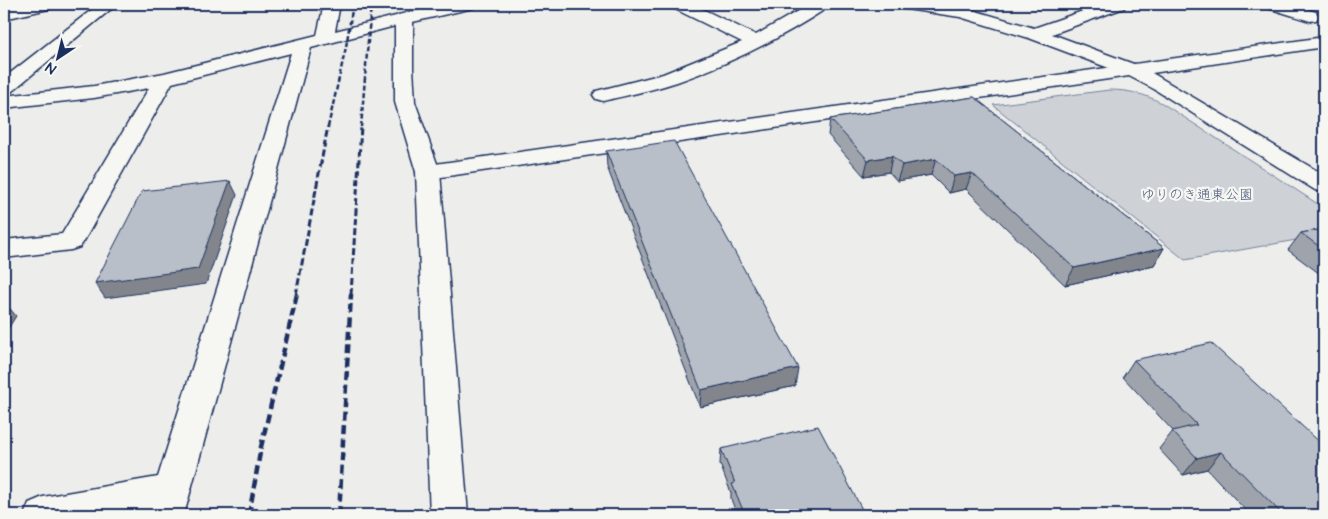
<svg xmlns="http://www.w3.org/2000/svg" width="1328" height="519" font-family="'Architects Daughter','Klee One',sans-serif">
<rect width="100%" height="100%" fill="#edeeec"/>
<filter id="ink" filterUnits="userSpaceOnUse"><feTurbulence type="fractalNoise" baseFrequency=".02" numOctaves="2"/><feDisplacementMap in="SourceGraphic" scale="10" xChannelSelector="R" yChannelSelector="G"/><feConvolveMatrix kernelMatrix="1 2 1 2 8 2 1 2 1" color-interpolation-filters="sRGB"/></filter>
<g filter="url(#ink)">
<path fill="#ced2d7" stroke="#74809a" d="M1109,90c20,0 35,4 53,13l162,105v27l-139,25 -192,-155z"/>
<g fill="none" stroke-linecap="round" stroke-linejoin="round">
<path fill="#6e7a96" fill-rule="evenodd" d="M4,4h6l-6,3z"/>
<defs>
<g id="street">
<path d="M27,4h28l-2,4 -49,11v-10z"/>
<path d="M99,4h18l-106,88 -7,2v-16z"/>
<path d="M324,4h16l-5,27 69,-17 6,1 3,4v49l2,34 25,70 28,343h-38l-14,-343 -21,-70v-76l-84,22 -127,467h-38v-2l-12,2h-110l5,-12 14,-6 115,-20 133,-424 -119,30 -88,158 -4,6 -9,3 -67,8v-18l58,-6 87,-146 -55,10 -90,10v-12l90,-10 70,-13 153,-38z"/>
<path d="M671,4h21l64,31 54,-31h19l-2,4c-46,30 -97,56 -150,74 -24,8 -49,13 -74,19l-7,-2 -3,-4 3,-4 67,-17 79,-32 -69,-34z"/>
<path d="M898,4h41l23,3 72,21 69,-24h23l-2,4 -72,26 87,32 3,4 -3,4 -7,2 -7,-2 -96,-36 -69,-21 -54,-8 -6,-1z"/>
<path d="M1266,4h24l26,8 3,4 -3,4 -6,1 -42,-13z"/>
</g>
<g id="secondary">
<path d="M447,4h28l-2,4 -69,16 -6,-1 -3,-4 3,-4z"/>
<path d="M1324,37v10l-172,26 172,102v17l-9,-2 -161,-101 -25,-13 -701,103 -8,-2 -4,-5 4,-5 8,-2z"/>
</g>
</defs>
<use href="#street" stroke="#1b2f5e" stroke-width="3"/>
<use href="#secondary" stroke="#1b2f5e" stroke-width="3"/>
<use href="#street" fill="#f6f6f2" fill-rule="evenodd"/>
<use href="#secondary" fill="#f6f6f2" fill-rule="evenodd"/>
<g stroke="#1b2f5e" stroke-width="2.5" stroke-dasharray="5 2.5" stroke-linecap="butt">
<path d="M328,127l18,-80 7,-43"/>
<path d="M361,127l10,-123"/>
</g>
<g stroke="#1b2f5e" stroke-width="3" stroke-dasharray="7 3" stroke-linecap="butt">
<path d="M296,295l32,-169"/>
<path d="M351,295l10,-169"/>
</g>
<g stroke="#1b2f5e" stroke-width="4.5" stroke-dasharray="9 4.5" stroke-linecap="butt">
<path d="M249,515l12,-68 36,-153"/>
<path d="M339,515l12,-221"/>
</g>
</g>
<g fill="#9fa4ac" stroke="#1b2f5e">
<path d="M974,97l190,151 -10,17 -89,20 -99,-96 -17,4 -18,-18 -34,6 -8,-9 -25,4 -36,-41 2,-16z"/>
<path d="M606,151l189,235 -95,21 -93,-240z"/>
<path d="M1324,229v48l-36,-27 13,-17z"/>
<path d="M1134,360l190,155h-74l-43,-46 -24,6 -24,-26 14,-18 -50,-54z"/>
<path d="M721,449l144,66h-128l-6,-16v-6l-11,-29z"/>
</g>
<g fill="#82868c" stroke="#1b2f5e">
<path d="M892,156l-3,16 -25,4 4,-16z"/>
<path d="M936,159l-5,16 -34,6 5,-16z"/>
<path d="M972,173l-6,16 -17,4 5,-17z"/>
<path d="M230,181l7,14 -31,89 -101,14 -10,-15z"/>
<path d="M1164,248l-10,17 -89,20 9,-17z"/>
<path d="M7,305l9,11 -12,19v-25z"/>
<path d="M798,368l-3,18 -95,21 1,-17z"/>
<path d="M1221,452l-14,17 -24,6 14,-17z"/>
</g>
<g fill="#b9bfc8" stroke="#1b2f5e">
<path d="M974,97l190,151 -90,20 -102,-95 -18,3 -18,-17 -34,6 -10,-9 -24,4 -38,-41z"/>
<path d="M674,141l124,227 -97,22 -95,-239z"/>
<path d="M230,181l-32,88 -103,14 47,-92z"/>
<path d="M1324,229v21l-23,-17z"/>
<path d="M1211,343l113,103v69h-41l-62,-63 -24,6 -25,-27 25,-6 -63,-65z"/>
<path d="M818,426l47,89h-120l-13,-31 3,-1 -14,-34z"/>
</g>
</g>
<g text-anchor="middle" dominant-baseline="central" stroke-width="4.5" stroke-linejoin="round" paint-order="stroke">
<g font-size="14" fill="#48587c" stroke="#f6f6f2">
<text x="1197" y="195">ゆりのき通東公園</text>
</g>
</g>
<rect width="1328" height="519" fill="none" stroke="#f6f6f2" stroke-width="20"/>
<rect x="10" y="10" width="1308" height="499" fill="none" stroke="#1b2f5e" stroke-width="2" filter="url(#ink)"/>
<g transform="translate(58 58) rotate(215)" stroke="#f6f6f2" stroke-width="4" paint-order="stroke">
<path d="M0-4L9 19L0 12L-9 19Z" fill="#1b2f5e"/>
<text y="-8" font-size="14" font-weight="bold" text-anchor="middle" fill="#1b2f5e">N</text>
</g>
</svg>
